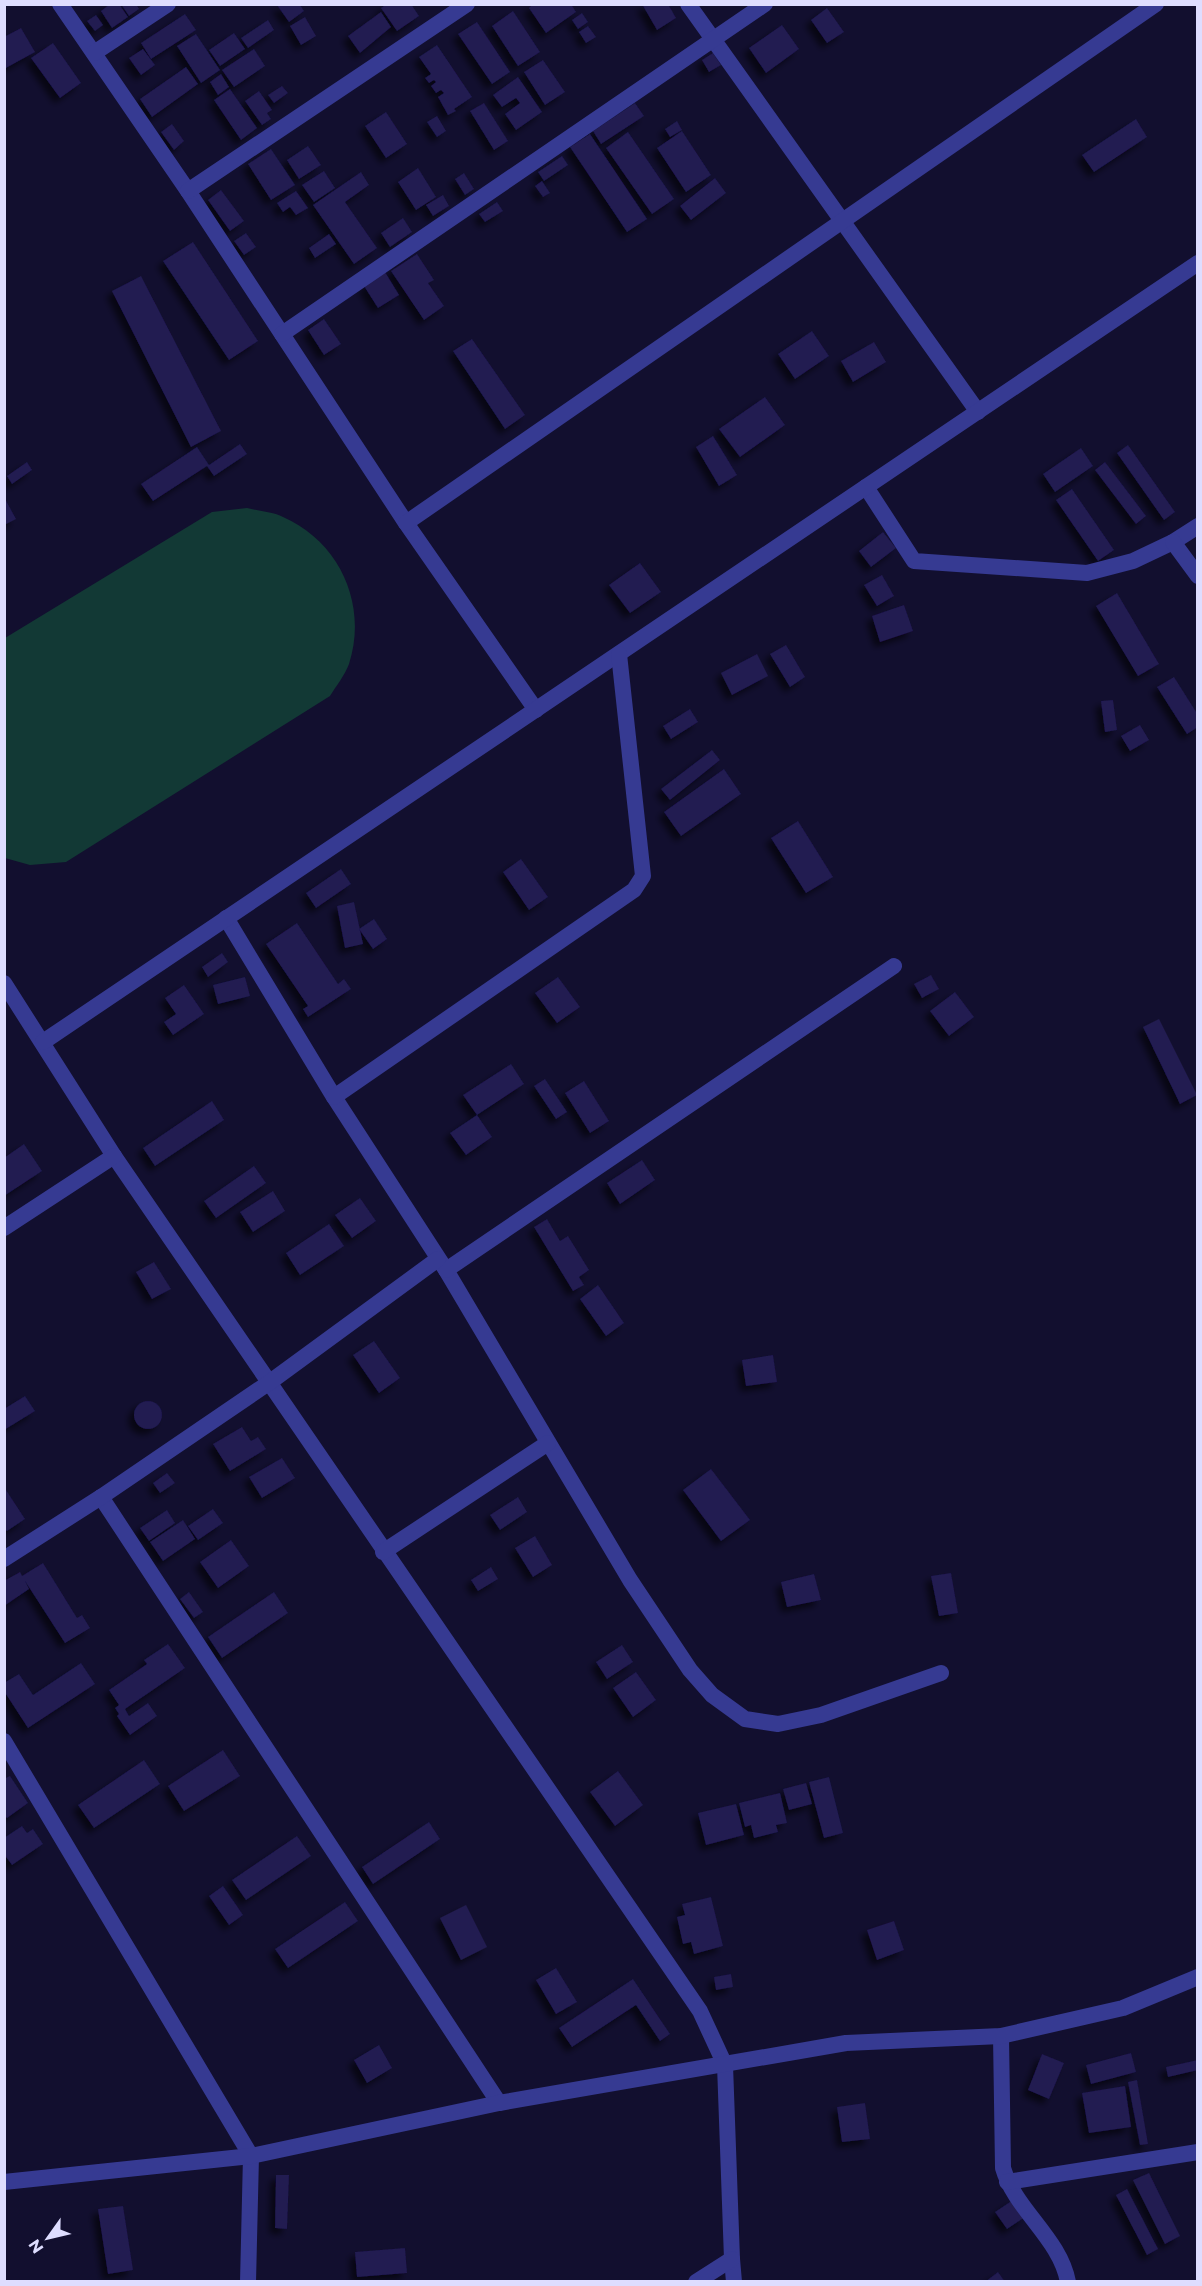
<svg xmlns="http://www.w3.org/2000/svg" width="1202" height="2286" font-family="Montserrat,sans-serif">
<defs>
<filter id="shadow"><feDropShadow dx="-5.5" dy="5.5" stdDeviation="3" flood-color="#0009"/></filter>
</defs>
<rect width="100%" height="100%" fill="#120f2f"/>
<path fill="#123935" d="M247,508c12,3 26,4 36,9 57,25 85,88 66,147 -4,11 -13,22 -19,32l-264,166 -36,3 -25,-7v-220l207,-126z"/>
<g fill="#201a51" filter="url(#shadow)">
<path d="M110,4h9l9,13 -16,11 -11,-17z"/>
<path d="M121,4h15l3,5 -10,7z"/>
<path d="M387,4h24l8,12 -22,15 -16,-23z"/>
<path d="M533,4h38l5,8 -30,21 -17,-25z"/>
<path d="M642,4h26l8,14 -19,12z"/>
<path d="M277,5h23l4,6 -15,11z"/>
<path d="M827,8l17,24 -17,11 -16,-23z"/>
<path d="M513,11l27,41 -22,14 -26,-40z"/>
<path d="M381,12l10,15 -31,26 -12,-17z"/>
<path d="M582,13l6,9 -10,7 -6,-9z"/>
<path d="M185,14l11,16 -45,29 -10,-16z"/>
<path d="M96,15l7,10 -8,6 -8,-10z"/>
<path d="M305,17l11,19 -15,9 -11,-19z"/>
<path d="M268,20l6,10 -26,18 -7,-10z"/>
<path d="M477,22l33,50 -18,12 -34,-50z"/>
<path d="M782,25l17,24 -33,24 -17,-25z"/>
<path d="M588,26l8,11 -10,6 -7,-11z"/>
<path d="M21,28l14,24 -31,17v-32z"/>
<path d="M234,33l11,16 -25,17 -11,-16z"/>
<path d="M196,34l24,36 -19,13 -24,-37z"/>
<path d="M53,43l28,40 -21,15 -29,-40z"/>
<path d="M437,45l35,52 -18,12 2,2 -8,4 -10,-18 6,-4 -3,-3 -5,3 -5,-7 5,-4 -2,-2 -5,3 -4,-5 6,-4 -12,-17z"/>
<path d="M143,49l12,16 -14,10 -12,-17z"/>
<path d="M254,49l11,17 -31,21 -12,-17z"/>
<path d="M713,53l8,12 -12,7 -7,-12z"/>
<path d="M543,60l22,32 -20,13 -21,-33z"/>
<path d="M186,67l12,17 -46,33 -12,-18z"/>
<path d="M221,74l8,13 -11,8 -8,-13z"/>
<path d="M518,77l24,35 -26,18 -11,-16 15,-11 -4,-5 -14,9 -9,-12z"/>
<path d="M282,86l6,7 -14,10 -6,-8z"/>
<path d="M230,89l27,39 -16,12 -27,-40z"/>
<path d="M259,91l13,19 -5,3 4,6 -9,6 -17,-24z"/>
<path d="M484,103l24,38 -14,9 -24,-39z"/>
<path d="M635,103l9,13 -43,28 -8,-13z"/>
<path d="M386,112l21,32 -21,14 -21,-32z"/>
<path d="M437,116l9,15 -9,6 -10,-15z"/>
<path d="M1136,119l11,18 -53,35 -12,-17z"/>
<path d="M677,121l5,9 -12,7 -5,-8z"/>
<path d="M172,124l12,17 -10,9 -13,-18z"/>
<path d="M682,131l29,44 -25,17 -29,-44z"/>
<path d="M628,132l46,67 -22,15 -46,-66z"/>
<path d="M590,134l57,85 -20,13 -57,-85z"/>
<path d="M308,146l13,19 -22,14 -12,-19z"/>
<path d="M271,149l24,36 -24,15 -23,-36z"/>
<path d="M562,156l6,9 -24,16 -6,-9z"/>
<path d="M418,168l18,29 -20,13 -18,-28z"/>
<path d="M324,171l11,17 -21,14 -12,-17z"/>
<path d="M361,172l8,13 -24,17 32,46 -23,16 -41,-59z"/>
<path d="M464,173l10,16 -9,6 -10,-16z"/>
<path d="M715,178l11,15 -35,27 -11,-14z"/>
<path d="M542,181l8,12 -7,4 -8,-11z"/>
<path d="M221,190l23,31 -14,10 -22,-31z"/>
<path d="M296,191l12,17 -12,7 -6,-8 -7,5 -6,-9z"/>
<path d="M443,195l6,11 -16,10 -7,-11z"/>
<path d="M497,202l6,9 -18,11 -6,-8z"/>
<path d="M403,218l9,14 -22,15 -9,-14z"/>
<path d="M246,233l10,14 -12,8 -10,-14z"/>
<path d="M329,234l7,10 -21,14 -6,-10z"/>
<path d="M193,242l65,99 -29,19 -66,-99z"/>
<path d="M417,254l17,26 -6,3 16,23 -20,14 -33,-49z"/>
<path d="M385,272l14,23 -21,13 -14,-22z"/>
<path d="M141,276l80,155 -30,16 -79,-156z"/>
<path d="M324,319l17,25 -17,11 -16,-25z"/>
<path d="M812,331l17,25 -34,23 -17,-25z"/>
<path d="M472,339l53,76 -20,14 -52,-78z"/>
<path d="M874,342l12,20 -33,20 -12,-21z"/>
<path d="M765,397l20,28 -45,32 -21,-28z"/>
<path d="M713,436l24,39 -18,11 -23,-39z"/>
<path d="M240,444l7,10 -33,22 -7,-10 -54,35 -12,-17 56,-37 12,18z"/>
<path d="M1128,445l47,67 -11,8 -47,-67z"/>
<path d="M1081,448l12,18 -38,26 -12,-18z"/>
<path d="M27,462l5,8 -20,14 -5,-8z"/>
<path d="M1105,462l41,54 -10,8 -41,-54z"/>
<path d="M1072,489l42,61 -16,11 -42,-61z"/>
<path d="M4,497l12,22 -12,6z"/>
<path d="M883,532l13,16 -25,19 -12,-16z"/>
<path d="M640,563l21,29 -31,21 -21,-28z"/>
<path d="M882,575l12,21 -17,10 -13,-21z"/>
<path d="M1117,593l42,71 -21,12 -42,-70z"/>
<path d="M904,605l9,26 -33,11 -8,-26z"/>
<path d="M786,645l19,32 -15,10 -20,-33z"/>
<path d="M757,654l11,22 -36,19 -11,-22z"/>
<path d="M1174,677l24,38v12l-11,7 -30,-47z"/>
<path d="M1113,700l4,30 -12,2 -4,-31z"/>
<path d="M690,709l8,13 -27,17 -8,-13z"/>
<path d="M1140,725l9,15 -19,11 -9,-15z"/>
<path d="M712,750l8,10 -50,40 -9,-11z"/>
<path d="M724,769l17,25 -60,42 -17,-24z"/>
<path d="M798,821l35,56 -27,16 -35,-55z"/>
<path d="M521,859l27,38 -19,13 -26,-38z"/>
<path d="M341,869l10,15 -35,24 -10,-15z"/>
<path d="M354,902l9,42 -18,4 -8,-42z"/>
<path d="M374,919l13,20 -14,10 -14,-20z"/>
<path d="M297,923l41,61 6,-5 7,10 -43,28 -5,-8 5,-3 -42,-62z"/>
<path d="M222,953l6,9 -20,15 -6,-10z"/>
<path d="M931,975l8,14 -17,9 -8,-14z"/>
<path d="M245,977l5,19 -32,8 -5,-19z"/>
<path d="M558,977l22,30 -23,16 -22,-30z"/>
<path d="M184,985l20,29 -31,21 -9,-13 12,-8 -11,-16z"/>
<path d="M955,992l19,25 -25,19 -19,-25z"/>
<path d="M1159,1019l38,76 -17,9 -37,-77z"/>
<path d="M511,1064l13,20 -47,31 -14,-20z"/>
<path d="M545,1079l22,33 -11,7 -22,-33z"/>
<path d="M584,1081l25,40 -19,12 -25,-40z"/>
<path d="M212,1101l12,19 -69,46 -12,-18z"/>
<path d="M477,1115l15,22 -26,18 -16,-22z"/>
<path d="M24,1144l18,27 -38,25v-38z"/>
<path d="M642,1160l13,20 -35,24 -13,-21z"/>
<path d="M254,1166l12,17 -50,35 -12,-17z"/>
<path d="M273,1191l12,20 -32,21 -13,-20z"/>
<path d="M360,1198l16,23 -24,17 -17,-23z"/>
<path d="M547,1219l13,22 8,-5 21,34 -10,7 5,8 -11,6 -39,-64z"/>
<path d="M329,1224l15,22 -44,29 -14,-22z"/>
<path d="M154,1262l17,27 -19,10 -16,-27z"/>
<path d="M598,1285l26,38 -18,13 -26,-37z"/>
<path d="M374,1341l26,37 -21,15 -26,-38z"/>
<path d="M773,1355l4,27 -31,4 -4,-26z"/>
<path d="M25,1396l10,15 -31,19v-21z"/>
<circle cx="148" cy="1415" r="14"/>
<path d="M242,1427l9,14 7,-4 8,12 -36,22 -17,-27z"/>
<path d="M282,1458l13,20 -33,20 -13,-21z"/>
<path d="M711,1469l39,51 -29,21 -38,-51z"/>
<path d="M167,1473l8,10 -15,10 -7,-10z"/>
<path d="M4,1487l21,32 -18,12 -3,-3z"/>
<path d="M518,1497l9,15 -27,18 -10,-15z"/>
<path d="M213,1509l10,14 -25,17 -10,-14z"/>
<path d="M167,1510l8,13 -26,18 -9,-13z"/>
<path d="M183,1520l12,19 -32,22 -13,-19z"/>
<path d="M535,1536l17,29 -19,12 -18,-29z"/>
<path d="M231,1540l18,26 -31,22 -18,-26z"/>
<path d="M43,1563l34,55 5,-3 8,13 -25,15 -40,-62 4,8 -25,17v-25l16,-9 2,4z"/>
<path d="M491,1567l7,12 -20,12 -7,-11z"/>
<path d="M951,1573l7,40 -19,3 -8,-40z"/>
<path d="M814,1574l7,26 -34,7 -6,-25z"/>
<path d="M189,1592l14,20 -9,6 -14,-19z"/>
<path d="M274,1592l14,21 -66,45 -14,-21z"/>
<path d="M168,1644l17,24 -60,41 4,7 19,-13 9,13 -27,19 -13,-19 2,-2 -4,-6 4,-3 -10,-15 38,-26 -3,-4z"/>
<path d="M622,1645l11,17 -26,17 -11,-17z"/>
<path d="M81,1663l14,21 -67,44 -24,-37v-8l15,-9 14,21z"/>
<path d="M636,1672l20,28 -23,17 -20,-29z"/>
<path d="M223,1750l17,26 -56,35 -16,-25z"/>
<path d="M144,1760l16,24 -66,44 -16,-23z"/>
<path d="M618,1771l25,34 -28,21 -25,-34z"/>
<path d="M10,1776l18,27 -21,15 -3,-3v-36z"/>
<path d="M829,1777l14,56 -19,5 -15,-56z"/>
<path d="M806,1783l6,21 -23,6 -6,-21z"/>
<path d="M780,1793l7,30 -11,2 2,7 -24,6 -3,-13 -6,2 -6,-24z"/>
<path d="M736,1804l8,31 -38,10 -8,-32z"/>
<path d="M429,1822l11,17 -67,45 -11,-17z"/>
<path d="M22,1826l5,7 6,-4 10,15 -31,21 -8,-11v-16z"/>
<path d="M297,1836l14,20 -65,44 -14,-20z"/>
<path d="M223,1886l20,29 -14,10 -20,-29z"/>
<path d="M711,1897l12,49 -29,8 -3,-12 -8,2 -6,-27 8,-2 -3,-11z"/>
<path d="M345,1902l13,19 -70,47 -13,-19z"/>
<path d="M466,1905l21,42 -26,13 -21,-42z"/>
<path d="M894,1921l10,29 -27,10 -10,-30z"/>
<path d="M556,1968l21,34 -21,12 -20,-34z"/>
<path d="M731,1974l2,13 -17,3 -2,-13z"/>
<path d="M633,1979l37,55 -10,7 -24,-36 -64,42 -13,-19z"/>
<path d="M379,2045l13,23 -25,15 -13,-23z"/>
<path d="M1131,2053l5,19 -45,12 -5,-19z"/>
<path d="M1042,2054l22,9 -15,36 -21,-9z"/>
<path d="M1198,2060v10l-30,7 -2,-10z"/>
<path d="M1137,2080l11,64 -8,1 -12,-63z"/>
<path d="M1125,2086l6,41 -42,6 -7,-40z"/>
<path d="M865,2103l5,36 -28,3 -5,-35z"/>
<path d="M1149,2173l31,63 -15,8 -32,-64z"/>
<path d="M276,2175h13l-2,54 -12,-1z"/>
<path d="M1127,2189l31,60 -11,6 -31,-60z"/>
<path d="M1013,2200l12,17 -18,12 -12,-17z"/>
<path d="M123,2206l10,64 -25,4 -10,-65z"/>
<path d="M405,2248l2,25 -50,4 -2,-25z"/>
<path d="M998,2272l7,10h-20z"/>
</g>
<g fill="none" stroke-linecap="round" stroke-linejoin="round">
<g stroke="#363a92" stroke-width="16">
<path d="M60,4l128,187 218,332 130,187"/>
<path d="M688,4l290,408"/>
<path d="M94,53l74,-49"/>
<path d="M188,191l279,-187"/>
<path d="M282,334l483,-330"/>
<path d="M866,487l48,74 173,12 46,-12 40,-19 25,-16"/>
<path d="M406,523l750,-519"/>
<path d="M1173,542l25,34"/>
<path d="M226,918l108,179 112,173 184,310 60,90 22,25 33,24 33,5 43,-9 120,-42"/>
<path d="M4,983l110,173 586,855 25,54 7,194 2,23"/>
<path d="M43,1042l1155,-779"/>
<path d="M334,1097l300,-207 9,-14 -24,-222"/>
<path d="M4,1228l110,-72"/>
<path d="M446,1270l448,-304"/>
<path d="M101,1497l398,606"/>
<path d="M383,1552l165,-109"/>
<path d="M4,1559l97,-62 169,-115 168,-123"/>
<path d="M4,1741l247,415 -3,126"/>
<path d="M1001,2036l2,132c12,42 57,70 65,114"/>
<path d="M4,2182l247,-26 248,-53 347,-60 155,-7 122,-28 75,-31"/>
<path d="M1007,2182l191,-30"/>
<path d="M696,2282l36,-23"/>
</g>
</g>
<rect width="1202" height="2286" fill="none" stroke="#deddff" stroke-width="12"/>
<g transform="translate(48 2238) rotate(236)" stroke="#120f2f" stroke-width="4.5" paint-order="stroke">
<path d="M0-4.5L10 22L0 15L-10 22Z" fill="#deddff"/>
<text y="-9" font-size="16" font-weight="bold" text-anchor="middle" fill="#deddff">N</text>
</g>
</svg>
